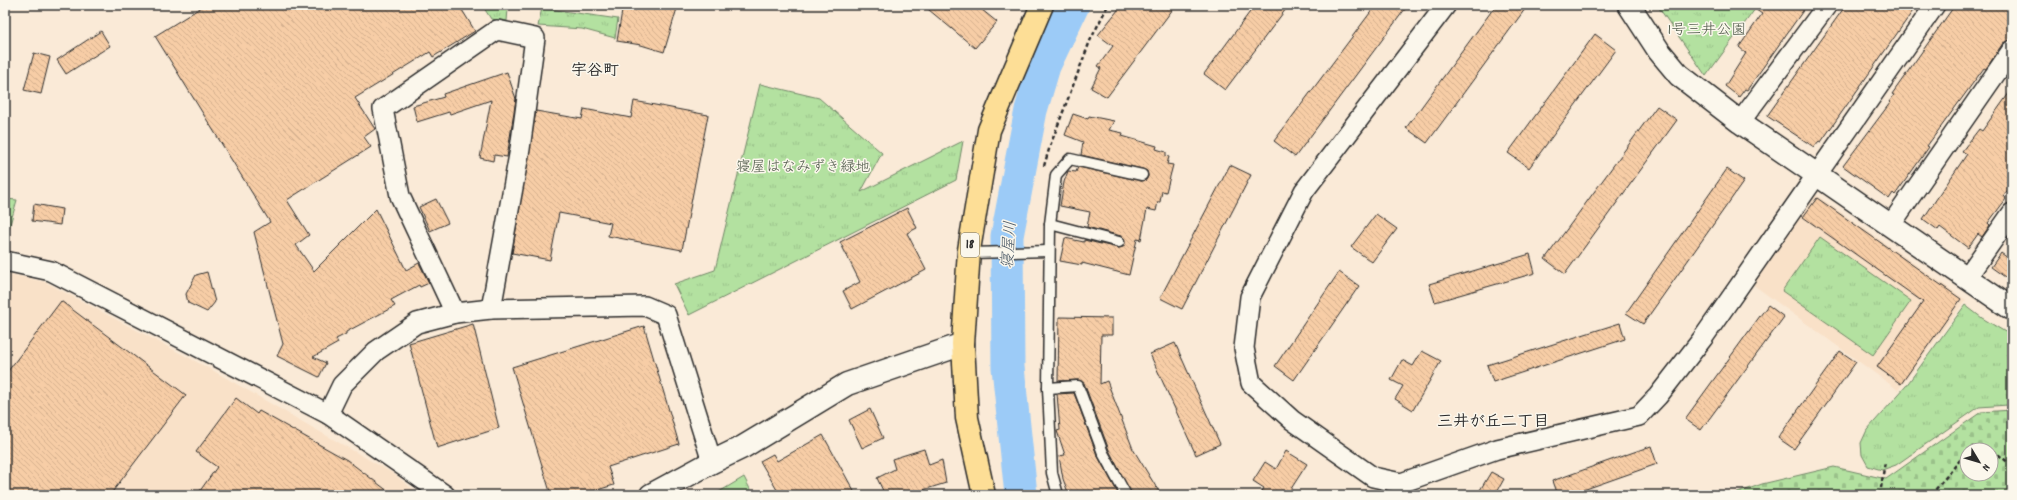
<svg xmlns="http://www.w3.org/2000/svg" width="2017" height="500" font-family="Dekko,'Klee One',sans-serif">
<defs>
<pattern id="cemetery-stones" width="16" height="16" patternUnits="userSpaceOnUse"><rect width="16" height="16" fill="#b3e1a0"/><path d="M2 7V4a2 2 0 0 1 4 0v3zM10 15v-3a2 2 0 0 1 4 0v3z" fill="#9ac18a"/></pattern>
<pattern id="park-tufts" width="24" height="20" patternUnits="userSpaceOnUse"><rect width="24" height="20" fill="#b3e1a0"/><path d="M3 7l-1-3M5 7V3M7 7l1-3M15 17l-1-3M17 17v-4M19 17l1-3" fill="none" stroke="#9ac18a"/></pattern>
<pattern id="building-back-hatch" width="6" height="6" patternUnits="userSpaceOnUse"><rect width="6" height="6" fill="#f7cda6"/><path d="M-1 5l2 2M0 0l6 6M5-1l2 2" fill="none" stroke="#d4b08f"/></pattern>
</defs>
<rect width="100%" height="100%" fill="#faead7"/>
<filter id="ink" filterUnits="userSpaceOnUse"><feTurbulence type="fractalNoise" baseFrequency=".025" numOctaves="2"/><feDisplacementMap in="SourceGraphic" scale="8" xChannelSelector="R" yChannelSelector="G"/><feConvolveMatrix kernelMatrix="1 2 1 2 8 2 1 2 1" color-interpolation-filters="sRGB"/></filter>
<g filter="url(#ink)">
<g fill="#f9e1c8">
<path d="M1812,192l154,108 -68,90 -150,-109z"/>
<path d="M5,273l40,9 167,88 182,104 26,21h-415z"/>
</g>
<path fill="url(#cemetery-stones)" stroke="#6f8666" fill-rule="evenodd" d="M2012,410v85h-280l30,-11 72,-17 52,12 95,-67zM1967,450h24v24h-24z"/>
<g fill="url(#park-tufts)" stroke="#6f8666">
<path d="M482,5h24l2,4 -1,12 -16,-2z"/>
<path d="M1657,5h101l-52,71z"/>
<path d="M542,8l76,11 -3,19 -33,-9 -44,-3z"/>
<path d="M760,84l59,14 63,55 -21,39 102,-51 -7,39 -267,135 -15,-31 41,-14z"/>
<path d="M5,199l12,1 -12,42z"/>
<path d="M1820,237l91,64 -38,54 -91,-64z"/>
<path d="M1965,305l17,13 30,18v66l-4,3 -29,2 -83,58 -14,5 -14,-4 -6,-11 -1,-12 6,-13 39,-44z"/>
<path d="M744,477l9,18h-39z"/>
</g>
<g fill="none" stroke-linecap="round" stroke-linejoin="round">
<path stroke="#9ccbf7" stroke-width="33" d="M1021,495l-13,-128 -1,-131 24,-126 13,-44 29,-61"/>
</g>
<g fill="url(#building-back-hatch)" stroke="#2b2b2b">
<path d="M205,5h254l16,26 -42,26 -3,-5 -75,46 20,31 -11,8 7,10 -84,53 22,35 -13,10 18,26 62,-62 30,61 13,-7 10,20 -9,4 -1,-2 -28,15 4,6 -49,26v2l-10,5 2,4 -25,14 13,6 -7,14 -42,-21 6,-12 -29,-112 16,-10 -115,-186z"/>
<path d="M623,5h55l-14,47 -23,-7 -24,-4z"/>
<path d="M923,5h53l21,17 -22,26z"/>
<path d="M1122,5h54l-69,92 -16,-9 10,-20 -3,-2 15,-20 -15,-11z"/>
<path d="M1255,5h34l-64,85 -21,-16z"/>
<path d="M1376,5h32l-113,152 -21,-16z"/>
<path d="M1496,5h32l-101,138 -21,-15z"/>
<path d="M1749,5h58l-60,85 -2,-1 -6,8 -14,-11 21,-33 -7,-6 23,-33z"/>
<path d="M1846,5h71l-96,137 -2,-1 -5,6 -47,-31z"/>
<path d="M1955,5h57v34l-9,4 -17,26 -2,-1 -57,78 2,1 -34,48 -2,-2 -4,6 -46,-33 47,-63 -1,-1 5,-7 -2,-1z"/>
<path d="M101,31l9,15 -44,28 -9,-14z"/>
<path d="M1595,34l21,16 -87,118 -21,-15z"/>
<path d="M34,53l16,4 -9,37 -17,-4z"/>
<path d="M507,72l9,27 -9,58 -13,-2 -1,6 -13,-3 11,-58 -41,14 -1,-2 -32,10 -4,-16 31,-9 -1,-3z"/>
<path d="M2012,89v96l-9,11 3,3 -18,24 2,2 -8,12 -4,-3 -10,14 -28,-21 -2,3 -15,-11 44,-65 -5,-3 17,-22 3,2z"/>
<path d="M634,101l74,14 -26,135 -74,-14 3,-13 -52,-10 -9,47 -38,-7 24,-142 46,8 2,-10 47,9z"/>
<path d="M1657,106l20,14 -112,154 -20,-15z"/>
<path d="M1073,114l15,5 1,-3 25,5 -5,9 14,3 -1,3 35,10 -1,3 10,3v4l3,1 -2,7 6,1 -7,27 -4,-1 -2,11h-2l-2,9 -9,-2 -6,31 -4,-1 -8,36 -47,-12v2l-22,-4 5,-23 19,4v-2l34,8 5,-1 2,-4 -1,-5 -3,-2 -34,-9 3,-15 -30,-6 4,-24 4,-11 8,1 2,-5 63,14 5,-1 2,-4 -1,-5 -4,-2 -62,-14 2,-13 -18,-7z"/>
<path d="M1230,165l21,10 -69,134 -22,-11z"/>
<path d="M1727,169l17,12 -101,143 -17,-11z"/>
<path d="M1817,198l144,101 -60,85 -24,-17 46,-65 -120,-85z"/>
<path d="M436,199l12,24 -18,8 -11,-24z"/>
<path d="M34,204l28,5 -2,16 -28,-4z"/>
<path d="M907,208l10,20 -10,5 19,37 -74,39 -9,-18 17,-9 -20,-40z"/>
<path d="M1376,214l21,15 -25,33 -21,-15z"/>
<path d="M2001,253l11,8v21l-21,-15z"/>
<path d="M1530,254l5,19 -100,29 -6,-18z"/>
<path d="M207,272l8,30 -8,10 -19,-9 -2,-9 10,-19z"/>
<path d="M1339,272l20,14 -65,94 -19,-14z"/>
<path d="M61,301l125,94 -76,100h-105v-120z"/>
<path d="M1768,305l16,12 -83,113 -16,-11z"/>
<path d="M1059,317l53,1v17h-11l-1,49 7,-3 26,68 28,46h-29l-23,-45 -25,-67 -6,-3 -20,1z"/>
<path d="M1620,323l5,16 -132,43 -6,-17z"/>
<path d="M473,324l26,104 -62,20 -28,-105z"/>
<path d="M644,326l35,118 -71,23 6,18 -34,10h-29l-39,-128z"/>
<path d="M1175,343l45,101 -24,11 -46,-101z"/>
<path d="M1422,351l19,10 -28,49 -18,-11 8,-13 -12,-6 11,-20 11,6z"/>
<path d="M1840,351l16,11 -62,87 -16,-11z"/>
<path d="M1074,393l23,62 22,40h-50l-6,-16 -4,-23 6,-1 -8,-24 3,-1 -3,-36z"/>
<path d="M236,398l21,16 2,-3 88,49 46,35h-196l20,-28 -21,-15z"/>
<path d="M870,409l13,29 -21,10 -13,-28z"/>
<path d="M823,435l33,60h-76l-20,-34 13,-7 4,7z"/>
<path d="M1651,446l6,18 -88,31h-12l-5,-14z"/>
<path d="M924,449l5,16 13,-5 4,23 -26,8 2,4h-37l-8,-17 18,-9 -3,-10z"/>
<path d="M1286,451l21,13 -20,31h-27l4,-7 -11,-7 12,-19 11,7z"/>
<path d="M1491,472l13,7 -9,16h-18z"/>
</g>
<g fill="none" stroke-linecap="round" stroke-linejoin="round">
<defs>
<g id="lane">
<path d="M1050,224l69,18"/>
<path d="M969,253l80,-2"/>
<path d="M1048,388l30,-2 25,67 23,42"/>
<path d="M1058,495l-6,-22 -4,-85 2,-164 6,-49 14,-16 72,16"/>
</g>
<g id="street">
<path d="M1446,5l-142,186 -54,106 -6,51 7,35 41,37 81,57 28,6 96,-34 142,-33 19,-20 45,-58 232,-333"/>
<path d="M1740,122l87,-117"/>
<path d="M1890,226l122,-176"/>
<path d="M5,261l46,10 277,143 117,81"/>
<path d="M1967,277l45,-64"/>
<path d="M455,313l-55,-117 -17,-87 114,-79 38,8 -15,111 -29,160"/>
<path d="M328,414l14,-29 34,-34 41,-28 38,-10 36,-4 154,-3 21,9 46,147"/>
</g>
<g id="secondary">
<path d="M1629,5l30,46 20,24 61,47 272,187"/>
<path d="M651,495l61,-33 31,-15 104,-63 116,-40"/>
</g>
<path id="primary" d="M984,495l-17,-77 -4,-74 6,-94 20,-120 53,-125"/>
</defs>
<use href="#lane" stroke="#2b2b2b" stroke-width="13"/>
<use href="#street" stroke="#2b2b2b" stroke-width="22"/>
<use href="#secondary" stroke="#2b2b2b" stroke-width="25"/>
<use href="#primary" stroke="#2b2b2b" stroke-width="25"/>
<g stroke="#2b2b2b" stroke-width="2.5" stroke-dasharray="4 3" stroke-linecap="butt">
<path d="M1044,166l6,-20 40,-105 18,-36"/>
<path d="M1880,495l5,-34"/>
<path d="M1931,495l40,-48c18,0 28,7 41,19"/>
</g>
<use href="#lane" stroke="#fbf7ec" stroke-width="10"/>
<use href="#street" stroke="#fbf7ec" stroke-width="19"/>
<use href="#secondary" stroke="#fbf7ec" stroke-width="22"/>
<use href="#primary" stroke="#fdde96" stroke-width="22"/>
</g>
</g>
<g text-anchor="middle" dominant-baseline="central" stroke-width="3" stroke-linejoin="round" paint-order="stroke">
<rect fill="#fbf7ec" stroke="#696865" stroke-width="1" x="961" y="233" width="18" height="24" rx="3"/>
<g font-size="14" font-weight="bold" fill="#2b2b2b">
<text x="970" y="245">18</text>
</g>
<g font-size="15" fill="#4d5848" stroke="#fbf7ec">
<text x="1707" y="31">1号三井公園</text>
<text x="803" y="168">寝屋はなみずき緑地</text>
</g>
<g font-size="16" font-weight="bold" fill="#2b2b2b" stroke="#fbf7ec">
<text x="595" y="71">宇谷町</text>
<text x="1493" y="422">三井が丘二丁目</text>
</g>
<g font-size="16" font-style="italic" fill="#4d5b68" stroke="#fbf7ec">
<text transform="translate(1010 245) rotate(-86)">寝屋川</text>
</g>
</g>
<rect width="2017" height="500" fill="none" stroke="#fbf7ec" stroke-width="20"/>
<rect x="10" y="10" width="1997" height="480" fill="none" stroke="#2b2b2b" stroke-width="1.5" filter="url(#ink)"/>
<g transform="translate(1979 462) rotate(128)"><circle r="19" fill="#fbf7ec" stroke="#a8a59f"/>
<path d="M0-3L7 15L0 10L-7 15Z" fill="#2b2b2b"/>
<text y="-6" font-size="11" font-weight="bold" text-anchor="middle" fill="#2b2b2b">N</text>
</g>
</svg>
